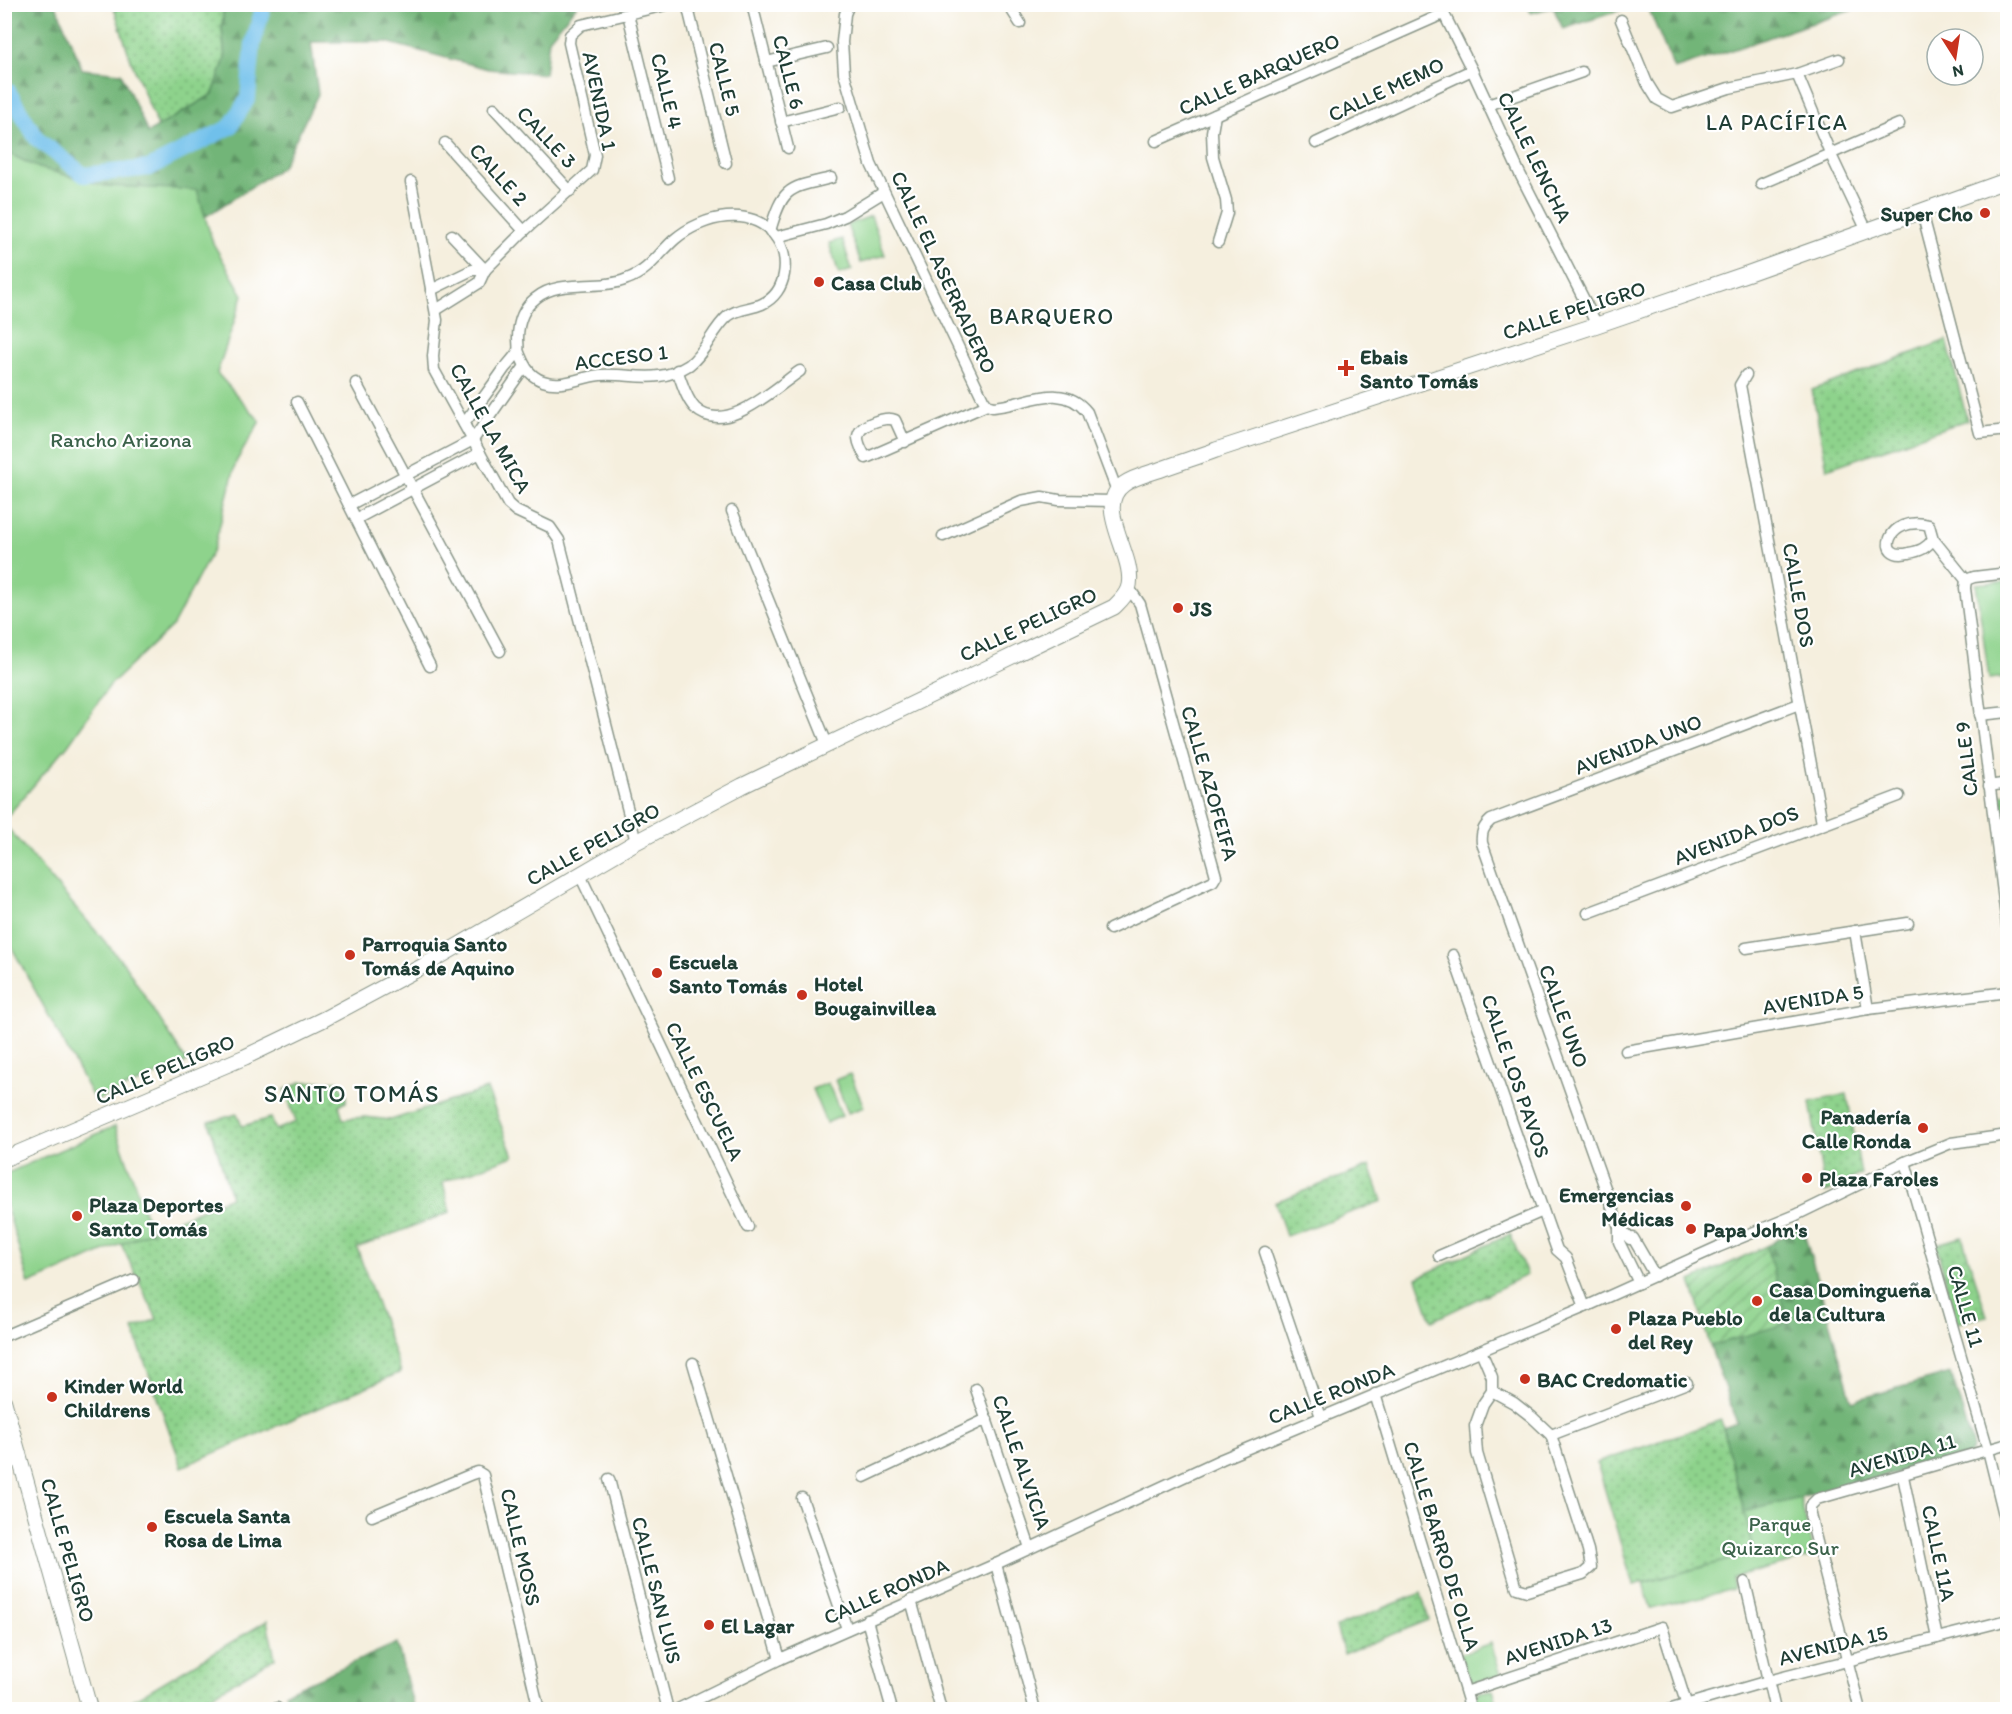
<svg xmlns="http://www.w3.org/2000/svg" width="2012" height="1714" font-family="Itim,sans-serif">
<defs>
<pattern id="grass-dots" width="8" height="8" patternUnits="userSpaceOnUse" patternTransform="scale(1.5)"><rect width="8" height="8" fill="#8ed38c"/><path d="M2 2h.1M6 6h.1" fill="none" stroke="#73ac73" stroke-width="1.8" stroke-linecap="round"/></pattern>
<pattern id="forest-firs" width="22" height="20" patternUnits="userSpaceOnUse" patternTransform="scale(1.5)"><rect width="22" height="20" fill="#72b578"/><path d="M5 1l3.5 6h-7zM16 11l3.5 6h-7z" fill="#5d9463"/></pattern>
<pattern id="garden-furrows" width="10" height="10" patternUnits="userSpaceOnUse" patternTransform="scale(1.5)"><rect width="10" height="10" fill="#8ed38c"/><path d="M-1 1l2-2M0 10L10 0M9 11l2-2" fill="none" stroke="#73ac73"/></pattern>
</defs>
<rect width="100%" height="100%" fill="#fff"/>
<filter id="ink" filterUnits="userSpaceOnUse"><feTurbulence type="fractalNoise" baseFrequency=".0167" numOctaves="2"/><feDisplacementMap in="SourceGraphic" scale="12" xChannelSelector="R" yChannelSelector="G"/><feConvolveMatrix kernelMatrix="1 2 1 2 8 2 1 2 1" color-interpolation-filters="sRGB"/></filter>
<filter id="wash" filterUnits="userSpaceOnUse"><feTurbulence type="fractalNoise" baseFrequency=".008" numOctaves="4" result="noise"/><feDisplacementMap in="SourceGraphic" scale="24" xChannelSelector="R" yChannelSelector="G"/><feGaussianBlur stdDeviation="1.35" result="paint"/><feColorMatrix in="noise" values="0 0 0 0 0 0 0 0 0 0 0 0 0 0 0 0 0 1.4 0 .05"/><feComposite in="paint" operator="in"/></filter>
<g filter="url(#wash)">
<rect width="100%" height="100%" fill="#f5efde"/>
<g fill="url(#grass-dots)" stroke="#568860" stroke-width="1.5">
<path d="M113,5h111l-2,23 3,31 -12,35 -55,33 -27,-66z"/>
<path d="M1947,340l20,80 -140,49 -15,-79z"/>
<path d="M338,1081l8,14v7l-7,3 4,14 22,-2 26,3 96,-31 26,67 -70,26 7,30 -93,36 44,124 -219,95 -49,-138 24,-10 -36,-75 110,-47 -22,-75 28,-8 5,12 29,-8 5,12 20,-8 -11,-32 16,-8z"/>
<path d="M1847,1094l14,80 -36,19 -15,-91z"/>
<path d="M1370,1166l12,35 -96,35 -11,-34z"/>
<path d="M1510,1234l17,41 -95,46 -15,-43z"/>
<path d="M1962,1237l25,79 -31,7 -20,-79z"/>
<path d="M1721,1420l35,133 -123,32 -36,-122z"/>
<path d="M1421,1593l8,27 -85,34 -8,-27z"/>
<path d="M267,1621l8,37 -87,51h-70z"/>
</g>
<g fill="url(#forest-firs)" stroke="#487956" stroke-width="1.5">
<path d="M1849,4l3,6 -178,59 -27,-64z"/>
<path d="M5,5h51l26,64 39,4 27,60 65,-39 12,-35 -3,-31 2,-23h353l-28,34 -4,35 -57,-5 -102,-27h-75l7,52 -36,73 -77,50 -8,-27 -92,-4 -66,-18 -34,-16z"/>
<path d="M1527,5h109l-73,24 -10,-22 -22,6z"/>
<path d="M1802,1226l50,175 99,-28 22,74 -4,8 -225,57 -21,-84 14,-5 -27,-77 78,-23 -22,-77z"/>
<path d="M397,1643l17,66h-124l-5,-16z"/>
</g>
<g fill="#8ed38c" stroke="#568860" stroke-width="1.5">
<path d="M5,152l34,16 66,18 92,4 16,53 30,52 -26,78 43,48 -24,41 -22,86 -41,77 -63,60 -42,60 -63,74z"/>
<path d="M871,216l14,39 -24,8 -14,-38z"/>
<path d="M842,239l10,31 -13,4 -10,-31z"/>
<path d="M2007,581v96l-18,2 -13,-95z"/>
<path d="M5,825l120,140 62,97 -92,39 -90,-166z"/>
<path d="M850,1074l14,33 -16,6 -13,-33z"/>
<path d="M828,1083l14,33 -16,7 -14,-34z"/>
<path d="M115,1126l36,105 -122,53 -24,-83v-27z"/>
<path d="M1800,1498l15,58 -83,22 2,11 -83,20 -8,-26 112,-30 -11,-41z"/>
<path d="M1491,1643l10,32 -28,8 -5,-6 -8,-23z"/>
<path d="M1493,1690l6,19h-21l-3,-12 4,-5z"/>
</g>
<g fill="url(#garden-furrows)" stroke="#568860" stroke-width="1.5">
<path d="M2007,794v84l-11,-83z"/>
<path d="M1766,1246l22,77 -78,23 -19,-65z"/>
</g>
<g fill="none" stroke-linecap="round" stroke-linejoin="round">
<path stroke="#70c0eb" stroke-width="16" d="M4,92l4,-1 29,48 47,36 65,-7 81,-41 18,-29 5,-54 11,-40"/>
</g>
</g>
<g filter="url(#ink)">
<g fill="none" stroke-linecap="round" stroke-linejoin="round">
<defs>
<g id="street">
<path d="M687,4l39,159"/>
<path d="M752,4l36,144"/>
<path d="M849,4l-4,10 -3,28 2,31 27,91 112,235 4,6 6,2c32,-2 69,-27 94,5l30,79"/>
<path d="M1008,4l12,19"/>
<path d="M1439,4l33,66 48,104 77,151"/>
<path d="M628,14l40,164"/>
<path d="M1621,20l26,63 10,16 15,8 57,-19 68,-14 42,-15"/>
<path d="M766,62l61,-14"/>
<path d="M1797,74l34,81 36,76"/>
<path d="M1488,105l94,-33"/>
<path d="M494,108l76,83"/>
<path d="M1215,115l-3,17 1,25 13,43 1,13 -9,29"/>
<path d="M781,122l59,-15"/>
<path d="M1156,141l287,-127"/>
<path d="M445,143l79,88"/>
<path d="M1316,143l156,-73"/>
<path d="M411,182l26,138 -4,36 1,14 74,134 8,7 34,16 9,13 77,302"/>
<path d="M1761,184l138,-60"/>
<path d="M1922,212l58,221 28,-3"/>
<path d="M770,231c13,-45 19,-43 61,-53"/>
<path d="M452,235l33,35"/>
<path d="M776,237l50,-13 19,-8 39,-24"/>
<path d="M431,290l41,-20h13"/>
<path d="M436,310l43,-27 6,-13 39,-39 68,-61 3,-15 -26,-112 1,-8 11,-10 89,-21"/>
<path d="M677,370c5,12 9,29 18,38 30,29 80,-20 105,-37"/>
<path d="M1746,375l-6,10 82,438"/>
<path d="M356,383l144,268"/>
<path d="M297,402l133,264"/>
<path d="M464,424c13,-18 27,-36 40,-55 4,-5 11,-12 14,-18 1,-3 0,-9 0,-13 0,-16 5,-30 18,-40 24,-20 63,-7 91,-19 22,-8 32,-26 48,-40 27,-23 77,-35 101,-2 15,21 11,56 -14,67 -11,5 -24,4 -34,12 -16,14 -22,36 -39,49 -8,5 -20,10 -30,11 -19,3 -39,-3 -59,-1 -20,2 -37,13 -57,6 -15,-5 -20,-18 -25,-31"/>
<path d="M905,442l-10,-22c-9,-4 -35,4 -37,16 -1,7 5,16 8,22l121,-53"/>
<path d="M349,505l124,-65 52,-74"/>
<path d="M732,511l95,233"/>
<path d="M356,519l124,-66"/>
<path d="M943,536l78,-35 21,-4 17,3 54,1"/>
<path d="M1933,539c-6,9 -13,12 -24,14 -35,8 -22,-39 20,-28l4,14 33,41"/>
<path d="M1966,580l-1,8 43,345"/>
<path d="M1966,580l8,-3 34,-4"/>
<path d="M1980,715l28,-3"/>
<path d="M1989,786l19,-3"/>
<path d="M580,875l168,352"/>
<path d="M1588,913l311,-117"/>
<path d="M1110,929l103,-48 3,-5 -76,-272 -11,-16"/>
<path d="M1855,931l13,78"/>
<path d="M1746,948l162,-25"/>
<path d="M1453,955l104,295 9,8 19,49"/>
<path d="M1626,1051l242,-42 140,-17"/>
<path d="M1905,1162l83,288 20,81"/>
<path d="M1619,1227l11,12 3,-1 22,38"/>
<path d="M1265,1252l56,165"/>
<path d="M1439,1256l104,-45"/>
<path d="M1639,1283l-20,-41v-15l-137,-384c-1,-10 1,-16 9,-23l308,-116"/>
<path d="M4,1336l130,-56"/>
<path d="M1481,1351l11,26v14l-9,13 -8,22 2,27 40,135 10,3 56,-17 8,-7 -3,-17 -37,-115 -19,-18 -18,-14 -22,-12"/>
<path d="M693,1363l87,296"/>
<path d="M976,1389l54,159"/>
<path d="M1375,1394l96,316"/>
<path d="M1551,1435l136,-52"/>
<path d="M1903,1476l34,162"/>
<path d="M864,1477l123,-58"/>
<path d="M609,1479l59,231"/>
<path d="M802,1498l45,131"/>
<path d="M372,1516l100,-42 6,-2 5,3 56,235"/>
<path d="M996,1564l39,146"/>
<path d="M1745,1582l30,128"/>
<path d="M911,1600l30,110"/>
<path d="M867,1620l25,90"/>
<path d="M1466,1692l196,-65 26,82"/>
<path d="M275,1710l2,-2"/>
<path d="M676,1710l104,-51 216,-95 226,-105 363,-152 133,-60 78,-32 109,-53 46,-19 57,-8"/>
<path d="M1668,1710l100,-29 240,-61"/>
<path d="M1860,1710l-50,-195v-9l7,-7 191,-55"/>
</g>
<g id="secondary">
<path d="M4,1159l241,-102 79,-38 101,-54 211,-123 106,-56 372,-179c5,-5 11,-10 14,-18 11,-30 -37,-82 -4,-105 10,-7 23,-10 35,-14 19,-7 38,-13 57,-20l381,-125 152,-52 259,-93"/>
<path d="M4,1402l86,308"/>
</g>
</defs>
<use href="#street" stroke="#8a9689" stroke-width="13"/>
<use href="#secondary" stroke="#8a9689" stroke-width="17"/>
<use href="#street" stroke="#fff" stroke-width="10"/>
<use href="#secondary" stroke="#fff" stroke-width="15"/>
</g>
</g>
<g fill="#c8321e" stroke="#fff" stroke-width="2">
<circle cx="1985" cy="213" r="6"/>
<circle cx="819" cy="282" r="6"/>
<path d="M1343 359h6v6h6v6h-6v6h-6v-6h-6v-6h6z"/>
<circle cx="1178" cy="608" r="6"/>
<circle cx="350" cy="955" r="6"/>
<circle cx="657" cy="973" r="6"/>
<circle cx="802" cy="995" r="6"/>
<circle cx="1923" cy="1128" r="6"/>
<circle cx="1807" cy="1178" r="6"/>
<circle cx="1686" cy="1206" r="6"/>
<circle cx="77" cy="1216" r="6"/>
<circle cx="1691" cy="1229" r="6"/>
<circle cx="1757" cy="1301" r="6"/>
<circle cx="1616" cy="1329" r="6"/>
<circle cx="1525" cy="1379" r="6"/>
<circle cx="52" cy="1397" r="6"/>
<circle cx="152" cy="1527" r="6"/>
<circle cx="709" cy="1625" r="6"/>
</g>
<g text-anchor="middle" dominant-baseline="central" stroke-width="4.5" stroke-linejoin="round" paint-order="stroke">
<g font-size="21" fill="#1f3d34" stroke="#fff">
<text transform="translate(789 72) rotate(76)">CALLE 6</text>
<text transform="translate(1259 74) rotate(-24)">CALLE BARQUERO</text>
<text transform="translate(725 79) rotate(76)">CALLE 5</text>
<text transform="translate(1386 89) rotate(-25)">CALLE MEMO</text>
<text transform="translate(667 91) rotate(76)">CALLE 4</text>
<text transform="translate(600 101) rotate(78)">AVENIDA 1</text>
<text transform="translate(547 137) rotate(47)">CALLE 3</text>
<text transform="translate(1535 157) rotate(64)">CALLE LENCHA</text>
<text transform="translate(499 174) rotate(48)">CALLE 2</text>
<text transform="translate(944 272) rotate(65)">CALLE EL ASERRADERO</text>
<text transform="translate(1574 310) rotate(-18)">CALLE PELIGRO</text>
<text transform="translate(621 357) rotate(-7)">ACCESO 1</text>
<text transform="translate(491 428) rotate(61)">CALLE LA MICA</text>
<text transform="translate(1799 595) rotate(80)">CALLE DOS</text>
<text transform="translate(1028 624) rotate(-25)">CALLE PELIGRO</text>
<text transform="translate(1638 744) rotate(-21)">AVENIDA UNO</text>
<text transform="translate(1966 759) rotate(-97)">CALLE 9</text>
<text transform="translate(1210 783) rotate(74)">CALLE AZOFEIFA</text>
<text transform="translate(1736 835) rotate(-21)">AVENIDA DOS</text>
<text transform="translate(593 844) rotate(-29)">CALLE PELIGRO</text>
<text transform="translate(1813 999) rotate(-9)">AVENIDA 5</text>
<text transform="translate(1564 1016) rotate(70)">CALLE UNO</text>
<text transform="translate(165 1069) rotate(-23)">CALLE PELIGRO</text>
<text transform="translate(1516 1076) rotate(71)">CALLE LOS PAVOS</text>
<text transform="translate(705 1091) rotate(64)">CALLE ESCUELA</text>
<text transform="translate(1966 1306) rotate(74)">CALLE 11</text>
<text transform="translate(1331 1393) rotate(-22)">CALLE RONDA</text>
<text transform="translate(1902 1455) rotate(-16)">AVENIDA 11</text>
<text transform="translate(1022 1462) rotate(71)">CALLE ALVICIA</text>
<text transform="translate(1442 1546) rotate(73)">CALLE BARRO DE OLLA</text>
<text transform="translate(521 1547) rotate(77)">CALLE MOSS</text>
<text transform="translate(68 1550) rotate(74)">CALLE PELIGRO</text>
<text transform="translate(1939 1553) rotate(78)">CALLE 11A</text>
<text transform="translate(657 1590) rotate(76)">CALLE SAN LUIS</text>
<text transform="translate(886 1591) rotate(-24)">CALLE RONDA</text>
<text transform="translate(1558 1641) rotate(-18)">AVENIDA 13</text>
<text transform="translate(1833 1645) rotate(-14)">AVENIDA 15</text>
</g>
<g font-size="21" font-weight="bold" fill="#1f3d34" stroke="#fff" text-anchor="start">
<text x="1973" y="213" text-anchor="end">Super Cho</text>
<text x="831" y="282">Casa Club</text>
<text x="1360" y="356">Ebais<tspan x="1360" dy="24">Santo Tomás</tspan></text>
<text x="1190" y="608">JS</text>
<text x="362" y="943">Parroquia Santo<tspan x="362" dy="24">Tomás de Aquino</tspan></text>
<text x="669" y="961">Escuela<tspan x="669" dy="24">Santo Tomás</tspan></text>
<text x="814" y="983">Hotel<tspan x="814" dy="24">Bougainvillea</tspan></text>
<text x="1911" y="1116" text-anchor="end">Panadería<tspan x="1911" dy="24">Calle Ronda</tspan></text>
<text x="1819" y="1178">Plaza Faroles</text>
<text x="1674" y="1194" text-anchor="end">Emergencias<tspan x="1674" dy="24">Médicas</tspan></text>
<text x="89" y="1204">Plaza Deportes<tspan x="89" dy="24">Santo Tomás</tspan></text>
<text x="1703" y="1229">Papa John's</text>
<text x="1769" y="1289">Casa Domingueña<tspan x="1769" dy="24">de la Cultura</tspan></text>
<text x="1628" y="1317">Plaza Pueblo<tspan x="1628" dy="24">del Rey</tspan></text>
<text x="1537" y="1379">BAC Credomatic</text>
<text x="64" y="1385">Kinder World<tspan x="64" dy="24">Childrens</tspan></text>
<text x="164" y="1515">Escuela Santa<tspan x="164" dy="24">Rosa de Lima</tspan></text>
<text x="721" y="1625">El Lagar</text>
</g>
<g font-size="21" fill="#3b624a" stroke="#fff">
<text x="121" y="439">Rancho Arizona</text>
<text x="1780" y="1523">Parque<tspan x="1780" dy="24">Quizarco Sur</tspan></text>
</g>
<g font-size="22" letter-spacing="1.5" fill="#1f3d34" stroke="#fff">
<text x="1777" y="122">LA PACÍFICA</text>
<text x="1052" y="316">BARQUERO</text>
</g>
<g font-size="24" letter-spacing="1.5" fill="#1f3d34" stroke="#fff">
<text x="352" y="1093">SANTO TOMÁS</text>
</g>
</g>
<rect width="2012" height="1714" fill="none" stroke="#fff" stroke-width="24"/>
<g transform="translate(1955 57) rotate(168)"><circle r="28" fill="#ffffff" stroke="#a5b1ae" stroke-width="1.5"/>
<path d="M0-4.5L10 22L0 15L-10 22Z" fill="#c8321e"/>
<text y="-9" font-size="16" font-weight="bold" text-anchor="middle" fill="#1f3d34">N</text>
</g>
</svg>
